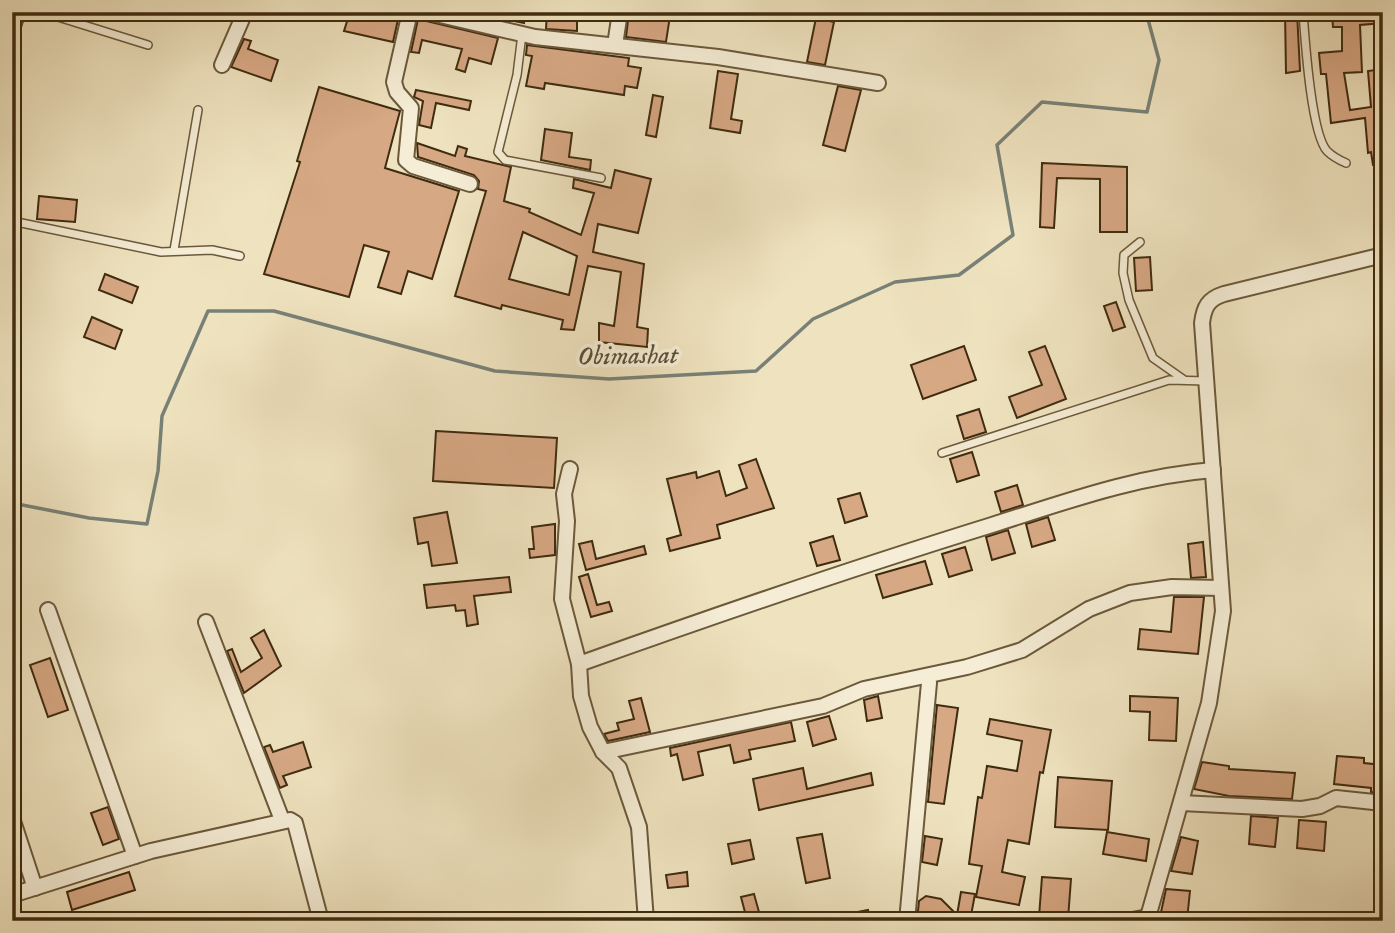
<svg xmlns="http://www.w3.org/2000/svg" width="1395" height="933" font-family="'IM FELL English',serif">
<rect width="100%" height="100%" fill="#efe3bf"/>
<filter id="stains"><feTurbulence type="fractalNoise" baseFrequency=".00286" numOctaves="4"/><feColorMatrix values="0 0 0 0 .2 0 0 0 0 .09 0 0 0 0 .02 0 0 0 .5 -.17"/></filter>
<radialGradient id="worn" r=".72"><stop offset=".6" stop-color="#630" stop-opacity="0"/><stop offset="1" stop-color="#630" stop-opacity=".3"/></radialGradient>
<g fill="none" stroke-linecap="round" stroke-linejoin="round">
<path stroke="#798177" stroke-width="3.5" d="M12,503l77,15 58,6 11,-53 4,-55 46,-105h66l221,60 114,8 147,-8 57,-52 82,-37 64,-7 54,-40 -16,-90 45,-43 105,10 12,-52 -13,-48"/>
</g>
<g fill="#d7a884" stroke="#3f2b0f" stroke-width="2" fill-rule="evenodd">
<path d="M350,12l49,3 -6,27 -49,-11z"/>
<path d="M484,12h39l1,11 -40,-8z"/>
<path d="M547,12h30v19l-31,-2z"/>
<path d="M629,12l41,4 -4,26 -40,-5z"/>
<path d="M1285,12h12l3,59 -14,2z"/>
<path d="M1383,12v11l-23,2 2,47 -18,1 6,37 21,-3 -3,-36 15,-2v95l-10,1 -2,-13 -3,1 -3,-35 -34,5 -5,-49h-5l-2,-21 23,-2v-24h-9l-1,-14z"/>
<path d="M816,18l18,4 -9,43 -18,-3z"/>
<path d="M418,19l80,19 -7,26 -22,-6 -4,14 -9,-3 6,-20 -40,-9 -3,13 -8,-1z"/>
<path d="M244,39l7,2 -3,8 30,11 -7,21 -40,-14z"/>
<path d="M527,45l102,13 -1,8 13,2 -4,20 -12,-2 -1,9 -79,-12 -1,6 -18,-3 6,-30 -6,-1z"/>
<path d="M718,71l20,3 -7,45 11,2 -2,12 -30,-5z"/>
<path d="M838,86l23,4 -16,61 -22,-6z"/>
<path d="M319,87l81,24 -15,57 74,23 -27,88 -24,-8 -7,23 -23,-7 11,-35 -25,-7 -15,52 -85,-23 36,-112 -3,-1z"/>
<path d="M416,90l55,11 -2,9 -33,-7 -5,25 -12,-3 4,-24 -9,-4z"/>
<path d="M653,95l10,2 -7,40 -10,-2z"/>
<path d="M545,129l27,4 -3,24 22,3 -1,10 -49,-10z"/>
<path d="M417,143l38,13 3,-10 9,3 -2,7 46,11 -7,34 26,8 -1,3 52,23 13,-42 -21,-5 1,-9 37,9 4,-18 36,9 -13,54 -40,-9 -5,28 51,12 -7,63 11,2 -1,18 -48,-5v-19l15,3 7,-54 -33,-6 -14,64 -13,-1 2,-9 -61,-15 -1,4 -46,-13 31,-105 -8,-2 1,-8 -5,-6 -56,-18zM523,232l54,24 -8,39 -60,-16z"/>
<path d="M1042,163l85,4v65h-27v-53l-43,-1 -3,50 -14,-1z"/>
<path d="M39,196l38,4 -2,22 -38,-3z"/>
<path d="M1150,257l2,33 -16,1 -2,-33z"/>
<path d="M105,274l33,13 -6,16 -33,-13z"/>
<path d="M1116,302l9,25 -12,4 -9,-25z"/>
<path d="M92,317l30,13 -7,19 -31,-12z"/>
<path d="M964,346l12,34 -53,19 -12,-34z"/>
<path d="M1045,346l21,53 -49,19 -8,-21 33,-12 -13,-33z"/>
<path d="M979,409l7,23 -22,7 -7,-23z"/>
<path d="M436,431l121,7 -3,50 -121,-7z"/>
<path d="M972,452l7,23 -22,7 -7,-23z"/>
<path d="M756,459l18,49 -57,17 3,13 -50,13 -3,-12 14,-4 -14,-56 29,-7 1,6 22,-7 7,25 21,-8 -8,-23z"/>
<path d="M1017,485l6,20 -22,7 -6,-20z"/>
<path d="M860,493l7,23 -22,7 -7,-24z"/>
<path d="M447,512l10,51 -25,3 -4,-24 -10,2 -4,-26z"/>
<path d="M1048,517l7,23 -23,7 -6,-23z"/>
<path d="M555,524v31l-25,3 -1,-9h5l-2,-22z"/>
<path d="M1008,530l7,23 -23,7 -6,-23z"/>
<path d="M833,536l7,24 -23,6 -7,-23z"/>
<path d="M592,541l4,18 48,-13 2,8 -60,16 -7,-26z"/>
<path d="M1203,542l3,35 -15,1 -3,-34z"/>
<path d="M965,547l7,23 -23,7 -7,-23z"/>
<path d="M925,561l7,23 -49,14 -7,-23z"/>
<path d="M588,574l9,31 12,-3 3,9 -21,6 -12,-40z"/>
<path d="M509,577l2,15 -37,4 4,28 -11,2 -2,-16 -9,1 -1,-6 -28,3 -3,-23z"/>
<path d="M1174,597h30l-6,57 -60,-5 2,-20 31,3z"/>
<path d="M264,630l17,36 -37,27 -17,-42 5,-2 9,23 21,-14 -11,-20z"/>
<path d="M50,658l18,52 -20,7 -18,-52z"/>
<path d="M878,696l4,22 -15,3 -3,-21z"/>
<path d="M1130,696l48,2 -2,43 -27,-1 1,-28 -20,-1z"/>
<path d="M641,698l9,34 -42,9 -4,-7 15,-4 -2,-7 17,-4 -5,-18z"/>
<path d="M937,705l21,3 -14,96 -16,-2z"/>
<path d="M829,716l7,23 -23,7 -6,-24z"/>
<path d="M990,719l61,11 -8,43 -3,-1 -11,72 -21,-4 -6,32 23,5 -6,28 -43,-8 6,-31 -13,-2 9,-67 4,1 5,-32 30,5 5,-30 -35,-7z"/>
<path d="M791,722l4,19 -46,9 2,9 -17,4 -4,-18 -32,7 5,23 -20,5 -6,-26 -6,2 -1,-8z"/>
<path d="M303,742l8,25 -28,9 4,9 -7,3 -16,-41 6,-2 3,7z"/>
<path d="M1337,756l27,2v5l19,2v28l-12,-1v-4l-37,-4z"/>
<path d="M1202,762l27,4v3l66,4 -3,26 -63,-3 -35,-7z"/>
<path d="M803,768l4,21 64,-16 2,12 -114,25 -6,-31z"/>
<path d="M1058,777l54,4 -4,49 -53,-3z"/>
<path d="M108,807l11,32 -16,6 -12,-32z"/>
<path d="M1251,816l27,2 -3,29 -26,-3z"/>
<path d="M1299,820l27,2 -2,29 -27,-3z"/>
<path d="M1107,832l42,7 -3,22 -43,-7z"/>
<path d="M822,834l8,44 -24,5 -9,-45z"/>
<path d="M925,836l17,3 -5,26 -15,-3z"/>
<path d="M1181,837l17,4 -6,33 -21,-3z"/>
<path d="M750,840l4,19 -22,5 -4,-20z"/>
<path d="M129,872l6,18 -63,20 -5,-18z"/>
<path d="M687,872l1,14 -20,2 -2,-13z"/>
<path d="M1042,877l29,2 -3,40 -29,-2z"/>
<path d="M1166,889l24,2 -3,29 -27,-3z"/>
<path d="M961,892l14,2 -5,27 -22,-3 -2,3h-29l2,-20 7,-5 15,3 16,16z"/>
<path d="M754,894l5,18 -13,4 -5,-19z"/>
<path d="M868,910l2,11h-33v-5z"/>
</g>
<g fill="none" stroke-linecap="round" stroke-linejoin="round">
<defs>
<g id="service">
<path d="M42,12l106,33"/>
<path d="M1303,12c2,27 8,121 24,139 5,5 12,9 19,12"/>
<path d="M522,34l-5,41 -19,77 7,8 96,18"/>
<path d="M12,221l149,31 51,-2 28,6"/>
<path d="M1140,242l-16,13 -1,18 6,27 24,58 30,21"/>
<path d="M174,250l24,-140"/>
<path d="M942,453l227,-73 37,1"/>
</g>
<g id="minor">
<path d="M410,12l-16,70 3,10 14,16 -5,52 7,6 57,18"/>
<path d="M427,12l108,25 183,20 160,26"/>
<path d="M12,29l6,-17"/>
<path d="M615,45l5,-33"/>
<path d="M222,65l23,-53"/>
<path d="M570,469l-6,25 3,27 -5,78 17,65 2,32 9,31 13,25 16,16 20,59 7,94"/>
<path d="M48,610l87,246"/>
<path d="M206,622l76,198"/>
<path d="M579,664c137,-49 274,-96 413,-139 73,-23 144,-49 221,-55"/>
<path d="M603,752l220,-46 41,-17 103,-22 55,-17 67,-41 41,-16 42,-6 49,1"/>
<path d="M1181,803l121,6 18,-3 16,-8 47,5"/>
<path d="M12,818l23,70"/>
<path d="M12,895l139,-44 139,-31 5,3 26,98"/>
<path d="M1148,917l61,-214 14,-92 -21,-288c2,-16 6,-24 22,-29l159,-39"/>
<path d="M907,921l22,-238"/>
<path d="M1127,921l21,-4v4"/>
</g>
</defs>
<use href="#service" stroke="#6b593b" stroke-width="10"/>
<use href="#minor" stroke="#6b593b" stroke-width="18"/>
<use href="#service" stroke="#f5edd5" stroke-width="7"/>
<use href="#minor" stroke="#f5edd5" stroke-width="14"/>
</g>
<g text-anchor="middle" dominant-baseline="central" stroke-width="7" stroke-linejoin="round" paint-order="stroke">
<g font-size="26" font-style="italic" fill="#574f3a" stroke="#f5edd5">
<text transform="translate(628 356) rotate(-1)">Obimashat</text>
</g>
</g>
<rect width="1395" height="933" fill="none" stroke="#efe3bf" stroke-width="42"/>
<rect x="14" y="14" width="1367" height="905" fill="none" stroke="#3f2b0f" stroke-width="3.5"/>
<rect x="21" y="21" width="1353" height="891" fill="none" stroke="#3f2b0f" stroke-width="2"/>
<rect width="100%" height="100%" filter="url(#stains)"/>
<rect width="100%" height="100%" fill="url(#worn)"/>
</svg>
